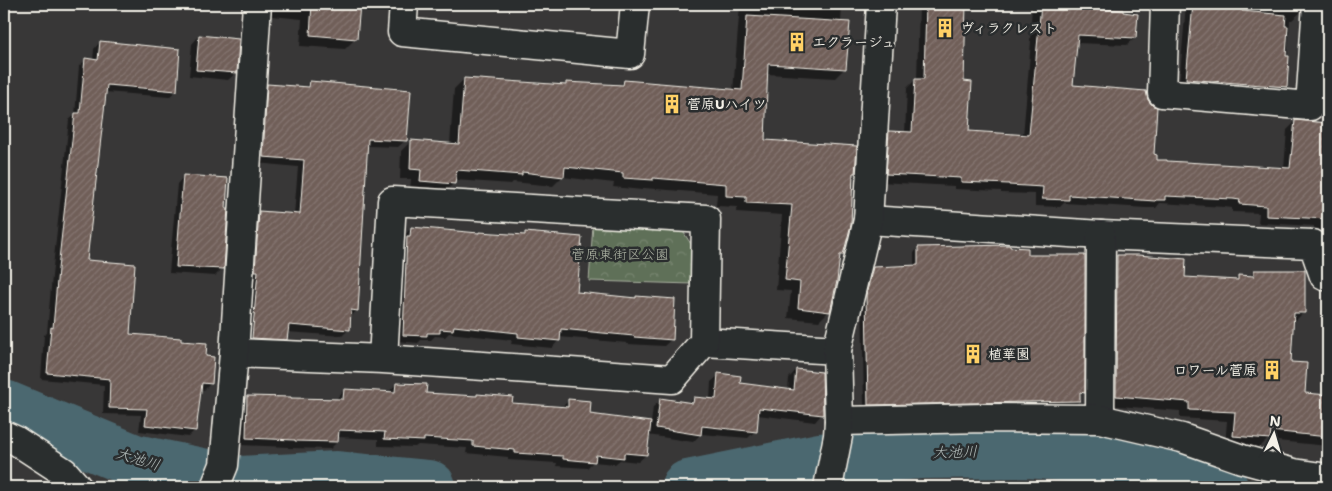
<svg xmlns="http://www.w3.org/2000/svg" width="1332" height="491" font-family="'Shantell Sans','Klee One',sans-serif">
<defs>
<pattern id="park-crowns" width="20" height="18" patternUnits="userSpaceOnUse" patternTransform="scale(1.25)"><rect width="20" height="18" fill="#5f7058"/><path d="M2 6a3 3 0 1 1 6 0M12 15a3 3 0 1 1 6 0" fill="none" stroke="#778570"/></pattern>
<pattern id="building-hatch" width="6" height="6" patternUnits="userSpaceOnUse" patternTransform="scale(1.25)"><rect width="6" height="6" fill="#705e59"/><path d="M-1 1l2-2M0 6l6-6M5 7l2-2" fill="none" stroke="#857671"/></pattern>
</defs>
<rect width="100%" height="100%" fill="#383737"/>
<filter id="ink" filterUnits="userSpaceOnUse"><feTurbulence type="fractalNoise" baseFrequency=".02" numOctaves="2"/><feDisplacementMap in="SourceGraphic" scale="10" xChannelSelector="R" yChannelSelector="G"/><feConvolveMatrix kernelMatrix="1 2 1 2 8 2 1 2 1" color-interpolation-filters="sRGB"/></filter>
<g filter="url(#ink)">
<path fill="url(#park-crowns)" stroke="#aab0a0" d="M593,225l89,5 14,22 -3,32 -104,-3z"/>
<g fill="#0007">
<path d="M4,4h33l-3,3 -30,-1z"/>
<path d="M259,4h100l-3,34 -11,11 -45,-3 2,-27 -40,-4z"/>
<path d="M740,4h102l-1,19 4,45 -10,10 -68,-4 -3,67 90,31 -2,2 -10,81 -4,4 -9,52 -10,10 -31,-3 3,-27 -15,-1 6,-75 -46,-3 1,-5 -21,-1 1,-12 -73,-6 -2,2 -29,-3 1,-4 -52,-6 -9,9 -40,-4 -2,2 -56,-4 -1,3 -10,10 -34,-2 1,-12h-11l1,-28 10,-10 39,3 4,-55 10,-10 100,7 2,-3 54,3 4,-5 109,10z"/>
<path d="M919,4h46l-3,79 6,49 55,4 8,-95h-1l2,-37h104l-1,34 -8,7 -51,-2 -4,43 81,70 3,5 128,8 3,-39 8,-8 33,2v116l-15,-2 1,-12 -56,-3 1,-10 -27,-1v-4l-8,-1 -64,-4 -4,5h-10l-82,-5 -4,4 -25,-1v-12l-34,-1v-2l-47,-2v-3l-75,-4 3,-42 8,-8 15,1 2,-45 8,-8h2z"/>
<path d="M1186,4h114v9l-8,7h-2l-5,67 -7,7 -99,-8z"/>
<path d="M199,36l37,37 -8,7 -39,-4 3,-32z"/>
<path d="M100,42l76,49 -7,6 -64,-5 -19,169 42,74 52,7 25,15 6,26 -7,7 -4,-1 -5,41 -7,7 -49,-6 2,-16 -38,-1 1,-29 -63,-6 3,-44 3,-2 5,-57 17,-156 6,-5 4,-49 7,-6 7,1 1,-12z"/>
<path d="M310,83l96,57 -8,7 -31,-1 -10,164 -7,8 -1,11 -7,7 -55,-4 -1,7 -7,7 -33,-1 6,-126 8,-7 34,3 4,-48 -42,-4 5,-71 7,-7 37,3z"/>
<path d="M184,176l39,92 -8,8 -46,-3 8,-89z"/>
<path d="M411,228l112,8 3,-3 50,60 96,46 -8,7 -37,-2v-1l-68,-6v3l-7,8 -41,-4 1,-4 -63,-7 -4,4 -10,-1 -4,4h-10l-3,3 -22,-2 8,-105z"/>
<path d="M918,248h91l18,8 56,136 -4,5v4l-5,5 -210,3 -2,-109 7,-27 4,-5 41,-1v-14z"/>
<path d="M1117,256l66,22 51,3 4,-4h11l6,-6 49,41 -9,9h-3l-3,42 15,31 24,2v50l-61,-6 -7,7 -35,-2 2,-24 -47,-3v-7l-73,-6 1,-140z"/>
<path d="M796,370l26,44 -7,8 -58,-7 -2,16 -7,7 -47,-4 -8,8 -45,-7 -2,20 -8,7 -18,-2 -5,4 -22,-2 -6,6 -31,-2 1,-3 -49,-3v-3l-42,-4 1,-5 -49,-3 -3,2 -37,-1v-7l-41,-2v5l-7,7 -42,-1v-1l-49,-2 2,-41 7,-7 89,3v-2l7,-8 45,2 7,-8 29,11 51,2 2,-2 33,9 50,4 8,-8 19,15 63,8 2,-16 8,-7 28,3 5,-5 16,2 1,-18 8,-7 20,9 49,6 1,-12z"/>
</g>
<g fill="none" stroke-linecap="round" stroke-linejoin="round">
<g stroke="#4c6870" stroke-width="54">
<path d="M4,407l130,54 106,22 97,-5 92,9"/>
<path d="M688,487l132,-27 100,-8 109,-1 109,10 83,26"/>
</g>
</g>
<g fill="url(#building-hatch)" stroke="#f4f1e8">
<path d="M312,4h48l-3,35 -47,-4z"/>
<path d="M926,4h40l-2,77 8,1 -3,49 60,4 12,-131h38l-1,4 45,2v2l15,2 -2,24 -58,-3 -5,50 73,6 2,9 5,6 4,1 -3,47 3,1v5h10v1l123,7 5,-48 33,3v96l-62,-3v-10l-27,-2 1,-4 -7,-1 -68,-3v4h-9l-1,1 -86,-6v5l-27,-1 1,-12 -34,-2v-1l-48,-2v-4l-75,-4 3,-43 23,1 3,-53h9z"/>
<path d="M1193,4h50l-1,7 44,4 -1,11h3l-2,30h3l-2,31 -101,-8z"/>
<path d="M747,16l103,6 -4,47 -78,-5 -3,76 92,6 -2,27h-2l-2,52 -8,30h-3l-3,26 -7,31 -32,-4 2,-26 -15,-2 7,-75 -46,-2v-6l-20,-1v-12l-73,-6v2l-30,-2v-5l-58,-6 -1,10 -42,-5v3l-65,-5 -2,14 -35,-3 1,-11 -11,-1 1,-29 48,4 5,-66 102,7v-3l57,3 1,-5 118,10z"/>
<path d="M199,35l40,4 -2,34 -41,-3z"/>
<path d="M100,41l80,8 -3,42 -70,-6 -20,175 48,4 -5,70 51,4v3l26,2 -1,13 8,1 -2,27 -10,-1 -6,48 -51,-6 2,-16 -38,-1 1,-29 -63,-6 4,-46 2,1 5,-59 17,-156h5l5,-55 13,2z"/>
<path d="M310,81l101,9 -4,51 -39,-2 -10,172 -7,-1 -1,20 -61,-5 -2,15 -35,-2 6,-67h-3l4,-60 41,3 4,-54 -41,-3 4,-73 42,3z"/>
<path d="M183,175l45,3 -2,30h2l-4,61 -48,-2z"/>
<path d="M411,227l68,6v-1l46,3v-3l57,5 -5,55 59,6v-2l39,3 -2,41 -39,-3v-1l-73,-7 -1,12 -42,-4v-4l-64,-7 -1,4 -13,-1v4h-13v3l-24,-1 4,-99h3z"/>
<path d="M1010,245v2l18,1v7h57v138l-5,-1v9l-212,4 -2,-110 7,-28 45,-2v-18z"/>
<path d="M1117,255h21l48,4 -1,18 53,3v-5l16,1v-6h51v43h-11l-3,49 16,1 -2,30 23,2v42l-57,-6 -1,8 -37,-3 2,-24 -46,-2v-8l-73,-6z"/>
<path d="M796,369l26,3 1,43 -64,-7 -2,24 -55,-6 -1,9 -45,-7 4,-30 33,5 1,-6 22,2 2,-26 23,3 -1,7 54,7z"/>
<path d="M396,383l31,1 -1,9 51,3v-2l36,3 -1,6 56,4v-8l23,2 -1,13 61,8 -4,33 -23,-2v5l-28,-3 -1,7 -32,-3v-3l-48,-3v-3l-42,-4v-5l-49,-3v3l-40,-2 1,-7 -46,-2 -1,12 -43,-1v-1l-49,-2 1,-42 44,1v1l52,1 1,-10 51,3z"/>
</g>
<g fill="none" stroke-linecap="round" stroke-linejoin="round">
<defs>
<g id="minor">
<path d="M404,4l-2,28 228,22 5,-50"/>
<path d="M1165,4l-3,89 148,13 7,-102"/>
<path d="M868,220l233,15 212,9 11,32h4"/>
<path d="M704,342l133,8"/>
<path d="M234,353l149,6 289,20 32,-37 2,-123 -314,-18 -9,158"/>
<path d="M1100,419l1,-184"/>
<path d="M839,421l146,-3 115,1 82,19 60,21 52,14 34,5"/>
<path d="M4,435l11,5 49,32 13,15"/>
<path d="M215,487l9,-22 10,-112 23,-349"/>
<path d="M828,487l10,-51 1,-15 -2,-71 31,-130 13,-216"/>
</g>
</defs>
<use href="#minor" stroke="#f4f1e8" stroke-width="31"/>
<use href="#minor" stroke="#2a2d2e" stroke-width="28"/>
</g>
</g>
<defs>
<symbol id="building-bare" viewBox="-9 -9 18 18"><path d="M-4-6H4V6H1V3H-1V6H-4ZM-2.5-4.3h1.7v1.8h-1.7ZM.8-4.3h1.7v1.8H.8ZM-2.5-1h1.7V.8h-1.7ZM.8-1h1.7V.8H.8Z" fill="#ffd166" stroke="#2a2d2e" stroke-width="2.5" paint-order="stroke"/></symbol>
</defs>
<g fill-rule="evenodd">
<use href="#building-bare" x="931" y="14" width="28" height="28"/>
<use href="#building-bare" x="783" y="28" width="28" height="28"/>
<use href="#building-bare" x="658" y="90" width="28" height="28"/>
<use href="#building-bare" x="959" y="340" width="28" height="28"/>
<use href="#building-bare" x="1258" y="356" width="28" height="28"/>
</g>
<g text-anchor="middle" dominant-baseline="central" stroke-width="5" stroke-linejoin="round" paint-order="stroke">
<g font-size="14" font-weight="bold" fill="#f4f1e8" stroke="#2a2d2e" text-anchor="start">
<text x="960" y="28">ヴィラクレスト</text>
<text x="812" y="42">エクラージュ</text>
<text x="687" y="104">菅原Uハイツ</text>
<text x="988" y="354">植華園</text>
<text x="1257" y="370" text-anchor="end">ロワール菅原</text>
</g>
<g font-size="14" fill="#b1b7a7" stroke="#2a2d2e">
<text x="620" y="254">菅原東街区公園</text>
</g>
<g font-size="15" font-style="italic" fill="#b1bab8" stroke="#2a2d2e">
<text transform="translate(955 452) rotate(-1)">大池川</text>
<text transform="translate(138 459) rotate(17)">大池川</text>
</g>
</g>
<rect width="1332" height="491" fill="none" stroke="#2a2d2e" stroke-width="20"/>
<rect x="10" y="10" width="1312" height="471" fill="none" stroke="#f4f1e8" stroke-width="2" filter="url(#ink)"/>
<g transform="translate(1274 434) rotate(5)" stroke="#2a2d2e" stroke-width="4" paint-order="stroke">
<path d="M0-4L9 19L0 12L-9 19Z" fill="#f4f1e8"/>
<text y="-8" font-size="14" font-weight="bold" text-anchor="middle" fill="#f4f1e8">N</text>
</g>
</svg>
